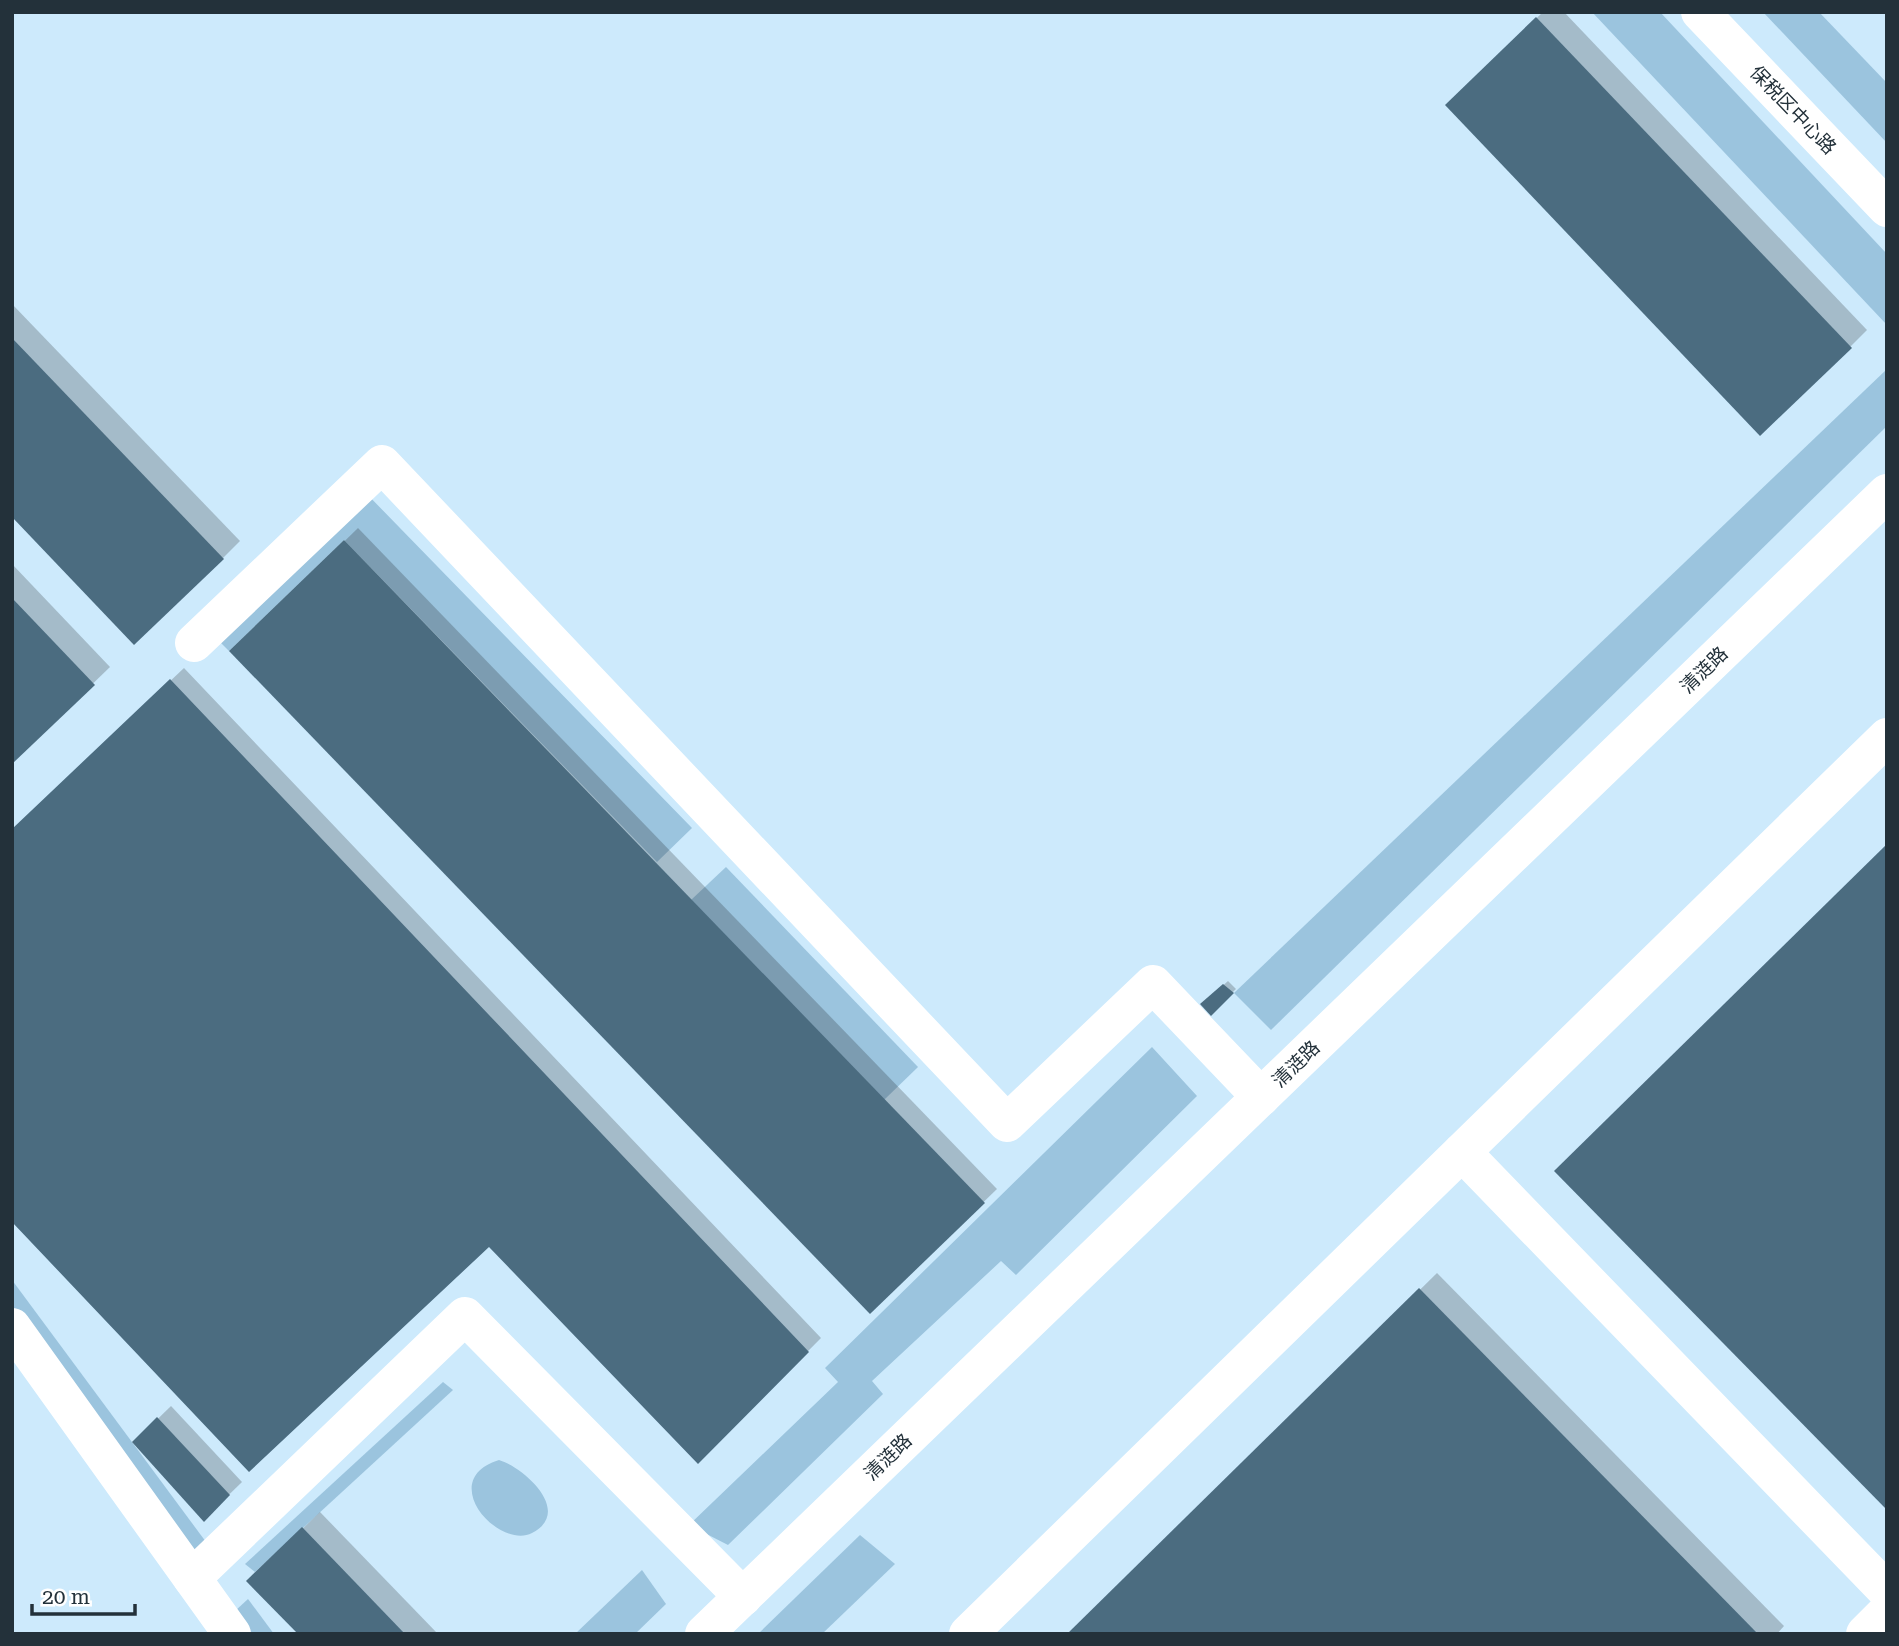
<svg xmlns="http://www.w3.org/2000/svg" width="1899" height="1646" font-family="'Roboto Serif','Noto Sans SC',serif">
<rect width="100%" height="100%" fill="#cdeafc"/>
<g fill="#9bc4de">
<path d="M1592,12h68l227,242v71z"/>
<path d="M1763,12h56l68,71v60z"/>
<path d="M1887,369v57l-616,604 -37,-37z"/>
<path d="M363,490l329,338 -35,34 -313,-322 -115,111 -16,-16z"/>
<path d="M726,867l192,200 -34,33 -193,-200z"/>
<path d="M1152,1047l45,49 -181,179 -15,-14 -129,120 11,13 -155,151 -39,-20 149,-143 -13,-14z"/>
<path d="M12,1280l194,262 -16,12 -178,-245z"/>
<path d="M443,1382l10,8 -198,182 -10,-8z"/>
<path d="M499,1460c26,8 74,52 33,73 -33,17 -97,-53 -33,-73z"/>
<path d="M860,1535l35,29 -73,70h-64z"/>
<path d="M642,1570l24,34 -31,30h-60z"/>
<path d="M248,1599l26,35h-22l-17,-23z"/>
</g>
<g fill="#0003">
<path d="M1543,12h21l303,318 -17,17 -386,-259z"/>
<path d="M12,304l228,237 -17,17 -211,-43z"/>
<path d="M358,528l639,661 -127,123 -638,-661z"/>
<path d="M12,564l98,103 -98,95z"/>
<path d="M184,668l637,670 -123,124 -209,-218 -477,-413z"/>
<path d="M1228,981l8,8 -25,24 -9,-9z"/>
<path d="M1437,1273l347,353 -7,8h-707z"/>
<path d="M171,1406l71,76 -38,37 -70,-77z"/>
<path d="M320,1512l118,122h-138l-52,-53z"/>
</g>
<g fill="#4b6c80">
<path d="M1536,17l316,331 -92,88 -315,-331z"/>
<path d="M12,338l212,221 -90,86 -122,-128z"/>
<path d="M344,540l641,663 -115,111 -641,-663z"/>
<path d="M12,598l83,87 -83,79z"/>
<path d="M170,679l639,673 -111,112 -209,-217 -240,225 -237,-250v-393z"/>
<path d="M1887,844v666l-333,-339z"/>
<path d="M1223,984l11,9 -23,23 -11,-12z"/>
<path d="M1419,1288l339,346h-691z"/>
<path d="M157,1417l73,78 -26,27 -72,-80z"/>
<path d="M302,1527l103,107h-107l-52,-53z"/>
</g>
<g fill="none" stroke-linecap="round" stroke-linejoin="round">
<g stroke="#fff" stroke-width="38">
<path d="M194,643l188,-179 625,659 146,-139 108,113"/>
<path d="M1462,1152l425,439"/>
<path d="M12,1327l220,307"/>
<path d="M192,1578l273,-262 278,281"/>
<path d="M704,1634l1183,-1141"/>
<path d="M968,1634l919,-897"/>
<path d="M1865,1634l22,-22"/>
</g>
<path stroke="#fff" stroke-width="38" d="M1700,12l187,196"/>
</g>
<g text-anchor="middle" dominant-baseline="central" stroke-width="7" stroke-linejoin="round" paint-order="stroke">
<g font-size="19" fill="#23313a" stroke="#fff">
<text transform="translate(1793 110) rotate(46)">保税区中心路</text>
<text transform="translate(1704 670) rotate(-44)">清涟路</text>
<text transform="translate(1296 1064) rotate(-44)">清涟路</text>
<text transform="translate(888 1457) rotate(-44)">清涟路</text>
</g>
</g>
<rect width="1899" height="1646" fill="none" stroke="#23313a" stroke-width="28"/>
<path d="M32 1604v10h103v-10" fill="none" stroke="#23313a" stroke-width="3.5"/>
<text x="42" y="1604" font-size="21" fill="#23313a" stroke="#ffffff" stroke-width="5" paint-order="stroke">20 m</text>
</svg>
